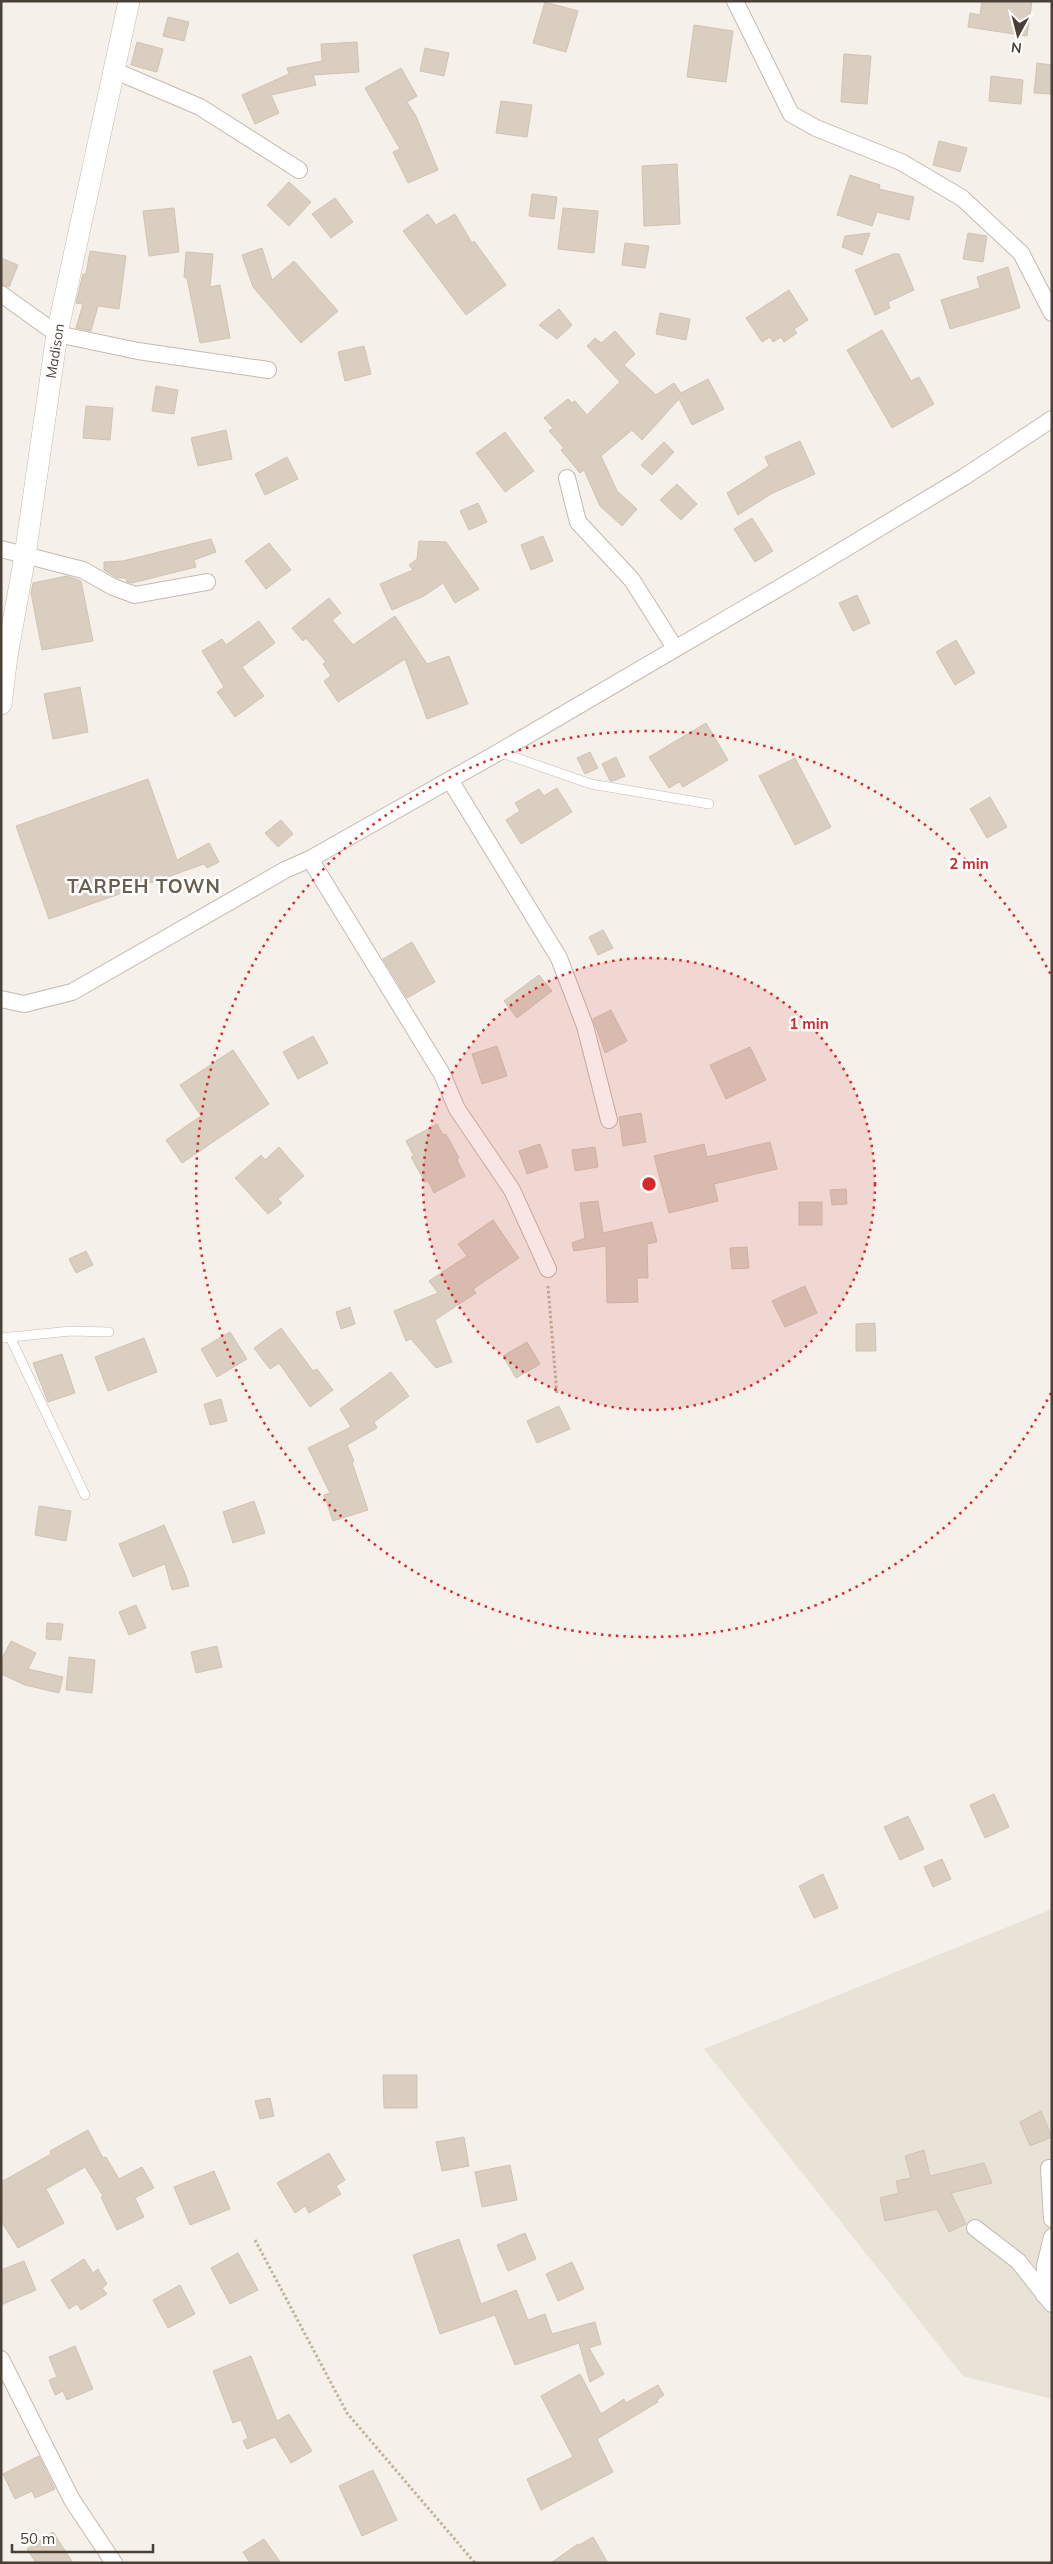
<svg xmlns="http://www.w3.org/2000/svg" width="1053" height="2564" font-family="Mulish,sans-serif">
<rect width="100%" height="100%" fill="#f5f0e9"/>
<path fill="#e9e2d7" d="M1052,1909v490l-89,-23 -259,-327z"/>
<g fill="#dacec1" stroke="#d2c3b1">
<path d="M982,1h50l-5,35 -59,-9 2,-14 10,2z"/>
<path d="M545,2l33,9 -12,41 -33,-9z"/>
<path d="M168,17l21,5 -5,19 -21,-5z"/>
<path d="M694,25l39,6 -7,51 -39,-5z"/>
<path d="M137,42l26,7 -6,23 -26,-7z"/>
<path d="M357,42l2,30 -46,3 3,10 -45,10 8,18 -24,11 -13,-29 47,-21 -2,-6 35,-7 -1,-17z"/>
<path d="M425,48l24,5 -5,23 -24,-5z"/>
<path d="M844,54l27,2 -4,48 -26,-2z"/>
<path d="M1037,63l15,2v29l-18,-1z"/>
<path d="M401,68l16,28 -10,6 9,14 22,54 -30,13 -15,-31 7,-3 -35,-61z"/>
<path d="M991,76l32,4 -2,24 -32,-3z"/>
<path d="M501,101l31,4 -5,32 -31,-4z"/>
<path d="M939,141l28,7 -7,24 -27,-7z"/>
<path d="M677,164l3,60 -36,2 -2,-60z"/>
<path d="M850,175l30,10 -1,4 35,8 -5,23 -32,-8 -5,14 -35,-11z"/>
<path d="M289,182l22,20 -22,24 -22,-21z"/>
<path d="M532,194l25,3 -3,22 -25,-3z"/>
<path d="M335,198l18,24 -22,16 -19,-24z"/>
<path d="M174,208l5,44 -30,4 -6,-45z"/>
<path d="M563,208l35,3 -4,42 -36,-4z"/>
<path d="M428,214l8,11 19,-11 17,29 2,-2 32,44 -40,30 -63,-84z"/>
<path d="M870,233l-8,22 -20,-8 3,-11z"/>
<path d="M968,233l19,3 -4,26 -20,-3z"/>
<path d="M625,243l24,3 -4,22 -23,-3z"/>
<path d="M262,248l10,32 22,-19 44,50 -37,32 -48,-56 -11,-32z"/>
<path d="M90,251l36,5 -7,53 -21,-3 -7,25 -15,-3 7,-24 -7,-1 7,-29h3z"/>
<path d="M186,252l27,2 -3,33 10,-2 10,53 -30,5 -13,-65 -3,-1z"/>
<path d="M893,254h6l15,36 -26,12 2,6 -15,7 -20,-45z"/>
<path d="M1,258l17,7 -9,22 -8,-3z"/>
<path d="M1008,267l12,41 -70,21 -9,-29 39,-12 -3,-11z"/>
<path d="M789,290l19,30 -14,9 3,4 -13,9 -3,-5 -8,5 -3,-5 -8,5 -16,-24z"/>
<path d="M559,309l13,16 -15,14 -18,-14z"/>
<path d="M660,313l30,6 -4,21 -30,-6z"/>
<path d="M882,330l29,51 8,-4 15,27 -42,24 -45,-78z"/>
<path d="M615,331l20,23 -11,11 32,30 18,-12 7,10 27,-14 16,30 -32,16 -13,-26 -37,41 -10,-10 -31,26 16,35 20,18 -15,17 -22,-20 -16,-36 -4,3 -19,-23 3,-2 -15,-17 4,-3 -9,-10 24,-19 4,4 3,-2 12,14 33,-33 -33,-36 8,-8 6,5z"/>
<path d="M364,346l7,28 -26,7 -7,-29z"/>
<path d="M156,386l22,4 -4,24 -22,-3z"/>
<path d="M86,406l27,2 -3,32 -27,-2z"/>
<path d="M226,430l6,29 -34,7 -7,-28z"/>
<path d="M505,432l29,39 -29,21 -29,-39z"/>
<path d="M800,441l15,33 -44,20 -33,21 -11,-22 42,-27 -4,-9z"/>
<path d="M664,442l10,10 -22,23 -11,-10z"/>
<path d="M287,457l11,22 -33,16 -10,-21z"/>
<path d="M677,484l20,20 -16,16 -21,-20z"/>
<path d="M478,503l9,19 -18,8 -9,-19z"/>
<path d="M752,518l21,33 -18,11 -21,-33z"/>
<path d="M543,536l10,25 -22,9 -10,-25z"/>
<path d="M211,539l5,13 -22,8 2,7 -64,16 -5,-1 -1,-4h-9l-13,-8v-8l19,-1z"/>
<path d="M419,541l27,1 33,47 -24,14 -12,-20 -19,13 -32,14 -12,-26 33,-14 -4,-5 8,-6z"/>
<path d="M269,543l22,27 -25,19 -21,-28z"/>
<path d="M67,576l14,5 12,60 -51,9 -11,-57 2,-10z"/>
<path d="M857,595l13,28 -17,8 -14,-28z"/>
<path d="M329,598l12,15 -9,7 21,25 42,-29 32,48 22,-8 19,48 -41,15 -22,-60 -67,43 -14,-21 7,-5 -8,-12 3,-2 -20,-24 -3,3 -11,-13z"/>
<path d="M259,621l16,22 -33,24 22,29 -29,21 -18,-25 7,-5 -22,-36 20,-12 4,6z"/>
<path d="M956,640l19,33 -20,12 -19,-33z"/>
<path d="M80,687l8,45 -35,7 -9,-45z"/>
<path d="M706,723l22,37 -45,27 -4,-5 -10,6 -20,-31z"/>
<path d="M590,752l8,16 -13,6 -8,-16z"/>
<path d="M616,757l9,19 -12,5h-3l-8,-17z"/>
<path d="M795,758l36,69 -36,18 -36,-69z"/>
<path d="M148,779l29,81 32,-17 10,19 -12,6 -3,-4 -155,55 -33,-93z"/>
<path d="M557,788l15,24 -51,32 -15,-24 14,-9 -5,-8 24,-14 5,7z"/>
<path d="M990,797l17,30 -20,11 -17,-29z"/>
<path d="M281,820l12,14 -15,13 -13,-14z"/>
<path d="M603,930l10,18 -15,7 -9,-18z"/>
<path d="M412,942l23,40 -28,16 -24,-39z"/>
<path d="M539,975l13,16 -35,27 -13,-17z"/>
<path d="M611,1010l16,31 -22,12 -12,-34z"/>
<path d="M313,1036l15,27 -30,16 -15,-27z"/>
<path d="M497,1046l10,30 -25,8 -10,-30z"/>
<path d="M750,1047l16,33 -40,19 -16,-34z"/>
<path d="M233,1050l36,54 -87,59 -16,-23 35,-24 -21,-31z"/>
<path d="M641,1113l5,29 -23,4 -4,-29z"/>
<path d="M437,1124l6,11 3,-1 13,24 -2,2 8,16 -31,17 -6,-12 -3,1 -14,-25 3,-1 -8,-15z"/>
<path d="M770,1142l7,27 -63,15 4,17 -49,12 -15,-57 50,-12 3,13z"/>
<path d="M540,1144l8,23 -21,7 -8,-23z"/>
<path d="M279,1147l25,29 -26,23 4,4 -14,11 -33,-36 26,-23 4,5z"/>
<path d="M595,1147l3,20 -23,4 -3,-21z"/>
<path d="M846,1189l1,15 -15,1 -2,-15z"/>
<path d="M598,1201l5,32 49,-11 5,20 -10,2 1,34h-11l1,24 -31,1 -1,-57 -32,5 -2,-8 13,-5 -5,-35z"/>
<rect x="799" y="1202" width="23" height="23"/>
<path d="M493,1220l26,38 -46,31 3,4 -41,27 17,42 -16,6 -25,-29 -5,2 -12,-30 44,-18 -9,-12 38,-25 -9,-12z"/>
<path d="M747,1247l2,21 -17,1 -2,-21z"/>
<path d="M86,1251l7,14 -17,8 -7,-14z"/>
<path d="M805,1286l12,27 -32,14 -13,-26z"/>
<path d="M350,1307l5,17 -14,5 -5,-17z"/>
<path d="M875,1323l1,28h-20v-27z"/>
<path d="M281,1328l32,43 4,-2 16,21 -23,17 -31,-44 -9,6 -16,-21z"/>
<path d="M230,1332l17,27 -30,18 -16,-28z"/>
<path d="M144,1338l13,34 -49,19 -13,-34z"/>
<path d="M527,1342l13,22 -24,14 -13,-22z"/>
<path d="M62,1354l13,39 -27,9 -15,-39z"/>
<path d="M391,1372l18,24 -35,26 3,6 -30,17 7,16 -2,1 16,48 -35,11 -9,-26 6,-2 -22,-45 43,-21 -11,-18z"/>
<path d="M221,1399l6,22 -17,4 -6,-21z"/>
<path d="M559,1406l11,23 -33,14 -10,-22z"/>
<path d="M254,1501l11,32 -32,10 -10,-31z"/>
<path d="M39,1506l32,5 -5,30 -31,-6z"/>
<path d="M164,1525l22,51 3,10 -17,4 -7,-26 -32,13 -14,-33z"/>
<path d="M136,1605l10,23 -17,7 -10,-23z"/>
<path d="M47,1623l16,1 -2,16 -15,-1z"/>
<path d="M11,1641l25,12 -8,16 35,8 -4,16 -34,-8 -24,-11v-14z"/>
<path d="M217,1646l5,21 -26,6 -5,-21z"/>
<path d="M69,1657l26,3 -3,33 -26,-3z"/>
<path d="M994,1794l15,33 -24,11 -15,-33z"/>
<path d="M908,1816l16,33 -24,11 -16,-33z"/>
<path d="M942,1859l9,20 -18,8 -9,-20z"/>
<path d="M823,1874l15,34 -24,10 -15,-32z"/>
<path d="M383,2075h34v33h-33z"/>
<path d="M270,2098l4,18 -14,3 -5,-18z"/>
<path d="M1041,2111l11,26 -22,9 -10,-24z"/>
<path d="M88,2130l15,28 3,-1 13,22 23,-12 12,21 -19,10 9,19 -27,13 -16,-33 2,-1 -18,-29 -39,22 18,34 -46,25 -17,-27v-39l50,-28 -1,-3z"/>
<path d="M464,2137l5,29 -27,5 -6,-29z"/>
<path d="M924,2150l6,26 54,-13 8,20 -41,10 15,31 -17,8 -12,-23 -52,12 -5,-23 19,-5 -3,-12 15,-3 -6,-22z"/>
<path d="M329,2153l16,27 -9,6 5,8 -32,19 -4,-7 -10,7 -18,-30z"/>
<path d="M510,2165l7,35 -35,7 -7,-35z"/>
<path d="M214,2171l16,38 -40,16 -16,-38z"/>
<path d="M525,2233l11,26 -28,12 -11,-26z"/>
<path d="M459,2239l22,65 35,-14 12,30 17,-6 7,20 43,-12 6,22 -12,4 15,26 -14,8 -11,-39 -64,22 -20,-50 -55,19 -27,-79z"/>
<path d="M238,2253l20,37 -28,14 -19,-36z"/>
<path d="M84,2259l9,14 5,-4 9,15 -5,4 5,6 -26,16 -4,-6 -8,5 -18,-29z"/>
<path d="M24,2261l12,29 -35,15v-35z"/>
<path d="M572,2262l12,27 -26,12 -12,-27z"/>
<path d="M180,2285l15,29 -27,14 -15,-28z"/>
<path d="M75,2346l18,43 -26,11 -4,-9 -8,4 -6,-15 8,-3 -8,-20z"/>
<path d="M251,2356l26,65 12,-7 23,37 -21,12 -16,-26 -28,12 -4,-8 5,-3 -7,-18 -8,3 -20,-52z"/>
<path d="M580,2374l21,40 23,-15 2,4 32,-18 6,10 -7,5 1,2 -61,37 16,33 -72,38 -14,-31 46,-22 -32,-61z"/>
<path d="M39,2456l16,33 -20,9 -3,-7 -17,8 -12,-25z"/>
<path d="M373,2470l24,50 -35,16 -23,-50z"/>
<path d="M53,2532l20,31h-37l-9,-14z"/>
<path d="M593,2537l15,26h-57l27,-19 1,1z"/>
<path d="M264,2539l17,24h-31l-7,-11z"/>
</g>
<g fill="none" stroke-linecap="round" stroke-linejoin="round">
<defs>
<g id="service">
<path d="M499,752l92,32 118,20"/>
<path d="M10,1337l75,158"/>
<path d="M1,1338l70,-7 38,1"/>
</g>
<g id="minor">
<path d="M735,1l56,113 25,14 85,34 61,36 59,55 31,60"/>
<path d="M113,70l87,37 99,63"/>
<path d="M1,294l56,40 81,17 130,19"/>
<path d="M567,478l11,44 54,58 43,68"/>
<path d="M1,549l82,21 30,17 22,8 72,-13"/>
<path d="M450,780l109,178 26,68 24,94"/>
<path d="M310,859l132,215 15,35 55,81 36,79"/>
<path d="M1,999l23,5 48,-12 213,-122 25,-11 189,-107 304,-178 161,-97 88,-58"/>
<path d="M1049,2168l3,51"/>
<path d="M975,2228l43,33 34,43"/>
<path d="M1044,2295l1,-29 7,-29"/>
<path d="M1,2359l71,141 42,63"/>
</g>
<path id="tertiary" d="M1,704l6,-48 18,-100 32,-222 72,-333"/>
</defs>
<use href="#service" stroke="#c4baaf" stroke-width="10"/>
<use href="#minor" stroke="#c4baaf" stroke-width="18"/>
<use href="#tertiary" stroke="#c4baaf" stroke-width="22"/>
<g stroke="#c3b29c" stroke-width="3" stroke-dasharray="2.5 2.5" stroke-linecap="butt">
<path d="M548,1286l9,109"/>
<path d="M255,2240l92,173 128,150"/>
</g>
<use href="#service" stroke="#fff" stroke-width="9"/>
<use href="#minor" stroke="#fff" stroke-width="16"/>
<use href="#tertiary" stroke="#fff" stroke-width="21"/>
</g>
<circle cx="649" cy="1184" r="226" fill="#d62828" fill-opacity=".12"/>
<g fill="none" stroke="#d62828" stroke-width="2.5" stroke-dasharray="2.5 5">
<circle cx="649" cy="1184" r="226"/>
<path d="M1051 1393A453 453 0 1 1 1051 975"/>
</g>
<g text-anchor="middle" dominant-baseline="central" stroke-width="5" stroke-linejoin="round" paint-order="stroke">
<g font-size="14" fill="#494137" stroke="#fff">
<text transform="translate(55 351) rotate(-81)">Madison</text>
</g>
<g font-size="19" font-weight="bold" letter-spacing="1" fill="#6c5e4e" stroke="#fff">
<text x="144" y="886">TARPEH TOWN</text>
</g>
</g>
<circle cx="649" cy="1184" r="8" fill="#d62828" stroke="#fff" stroke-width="2.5"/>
<g font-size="15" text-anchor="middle" font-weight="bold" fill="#d62828" stroke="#fff" stroke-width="5" stroke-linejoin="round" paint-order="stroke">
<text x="969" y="869">2 min</text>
<text x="809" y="1029">1 min</text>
</g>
<rect width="1053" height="2564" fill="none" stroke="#494137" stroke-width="5"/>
<g transform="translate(1018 35) rotate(187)" stroke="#ffffff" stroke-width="4" paint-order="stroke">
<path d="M0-4L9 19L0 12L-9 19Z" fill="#494137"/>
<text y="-8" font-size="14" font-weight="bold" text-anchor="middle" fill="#494137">N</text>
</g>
<path d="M12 2544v8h141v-8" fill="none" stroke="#494137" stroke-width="2.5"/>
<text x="20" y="2544" font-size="15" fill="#494137" stroke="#ffffff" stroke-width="4" paint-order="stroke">50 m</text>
</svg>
